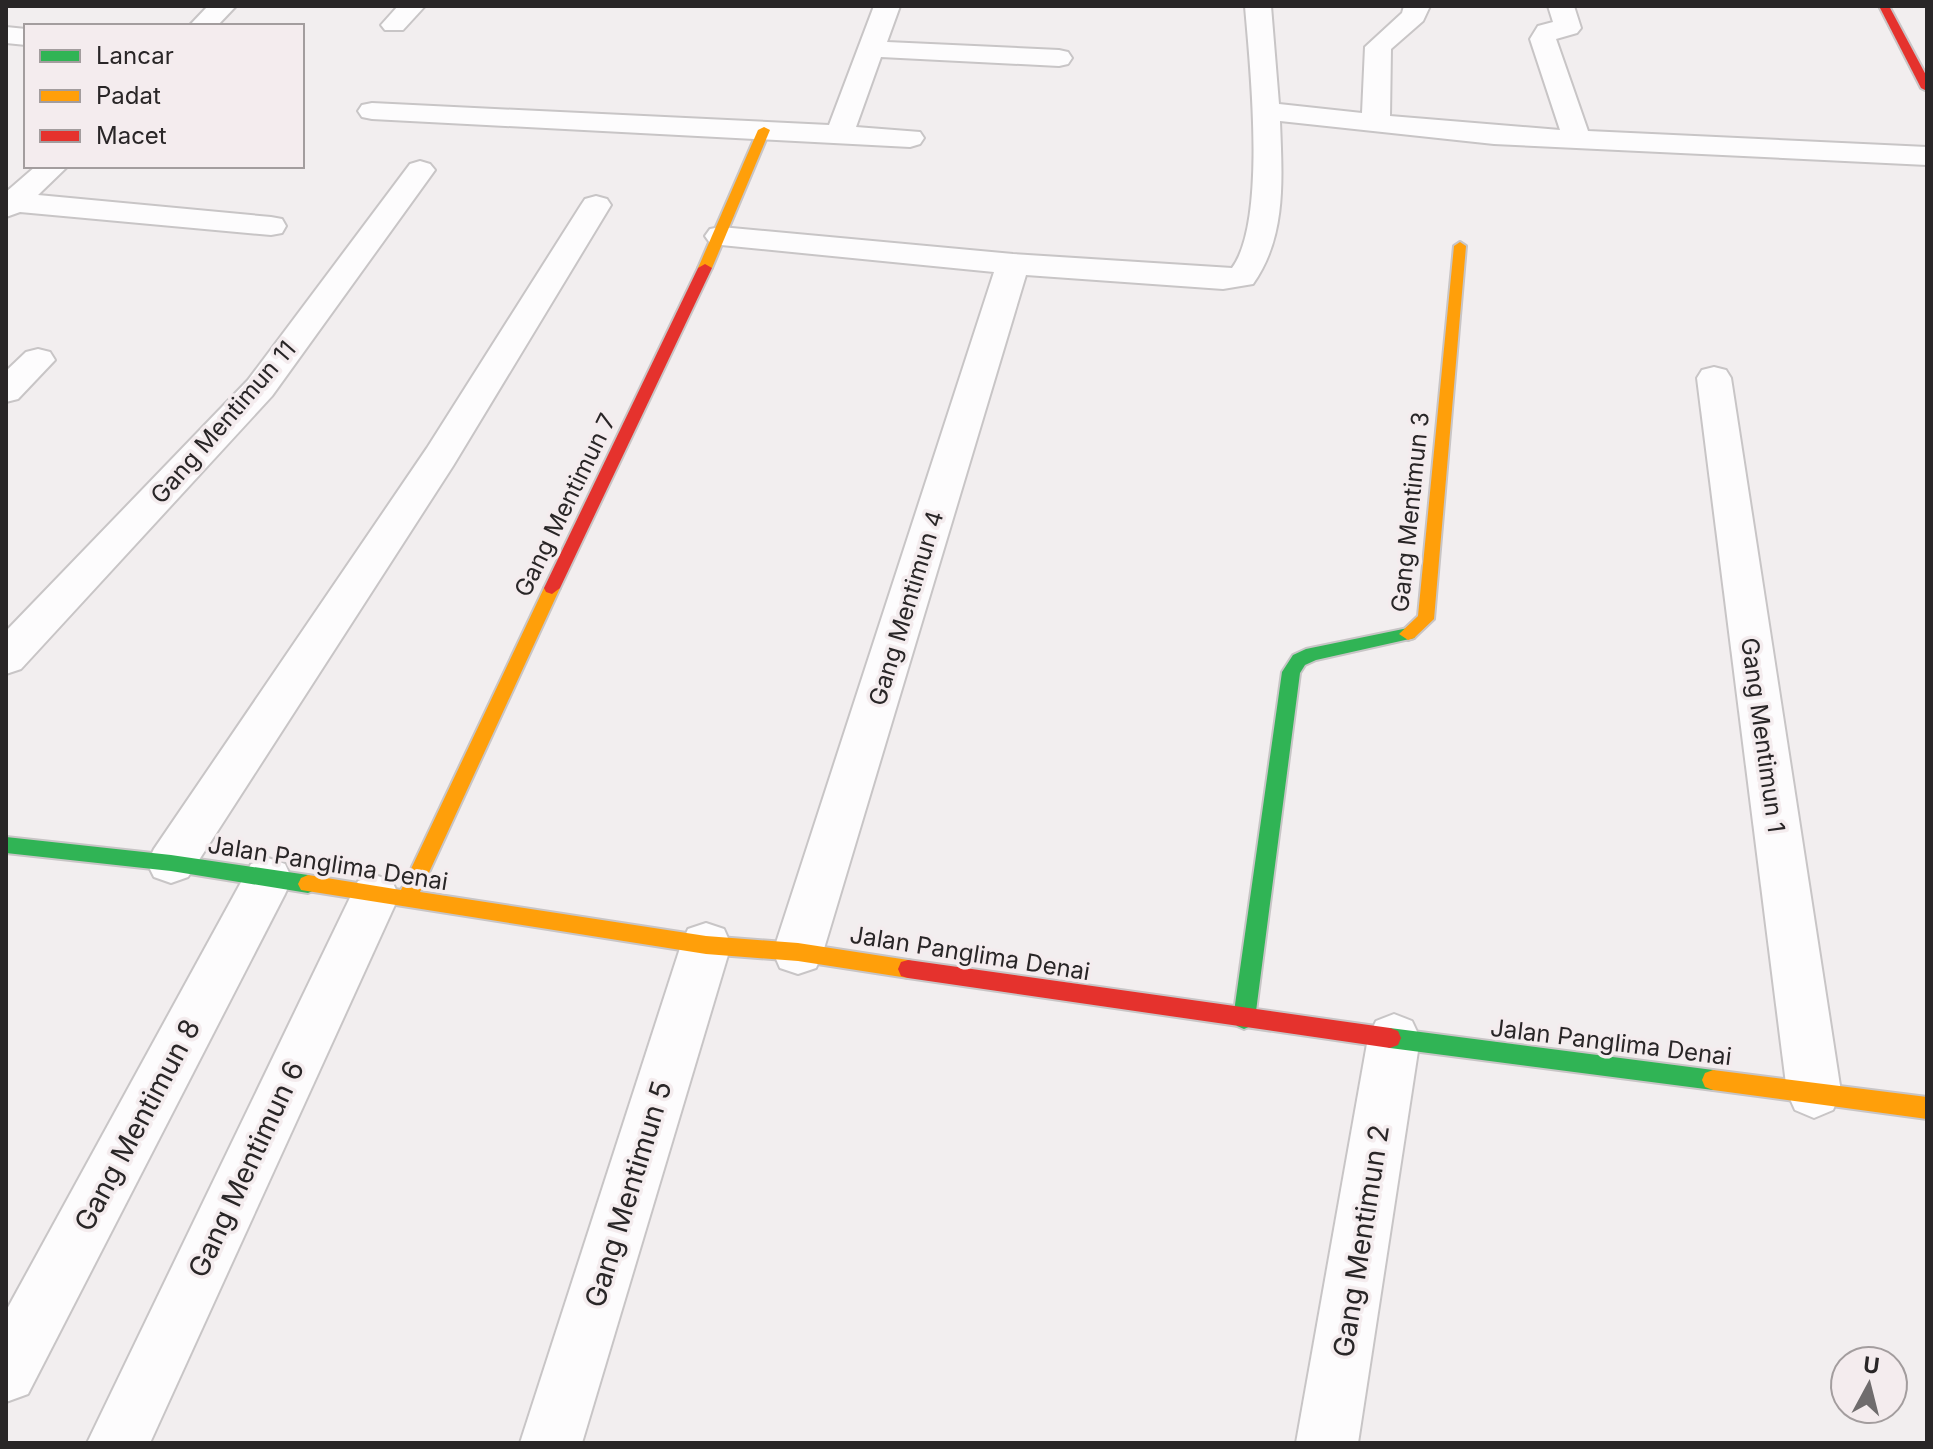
<svg xmlns="http://www.w3.org/2000/svg" width="1933" height="1449" font-family="Inter,sans-serif">
<rect width="100%" height="100%" fill="#f2eeef"/>
<g fill="none" stroke-linecap="round" stroke-linejoin="round">
<defs>
<g id="street">
<path d="M208,6h28l-19,20h-28z"/>
<path d="M398,6h27l-22,24h-18l-4,-5z"/>
<path d="M874,6h26l-13,36 172,8 9,2 4,6 -4,6 -9,2 -178,-9 -25,70 64,5 4,6 -4,6 -10,3 -538,-28 -10,-2 -4,-6 4,-6 10,-2 457,22z"/>
<path d="M1245,6h26l8,98 83,9 3,-66 37,-34 2,-7h26l-7,15 -32,28 -1,67 170,14 -30,-91 8,-13 15,-4 -5,-16h26l7,22 -4,5 -21,6 32,92 339,16v18l-433,-21 -214,-23c2,57 7,115 -27,163l-30,5 -197,-14 -203,677 -7,16 -18,6 -18,-6 -7,-16 221,-680 -273,-27 -11,-2 -5,-7 5,-7 11,-2 292,27 219,14c35,-47 18,-202 13,-262z"/>
<path d="M6,27l20,2v16l-20,-2z"/>
<path d="M420,161l10,3 5,6 -163,226 -251,273 -15,5v-43l242,-251 162,-216z"/>
<path d="M36,166h32l-30,29 233,22 11,2 4,7 -4,7 -11,2 -251,-23 -14,5v-25z"/>
<path d="M596,196l11,3 4,6 -158,261 -265,411 -17,6 -17,-6 -7,-14 7,-14 273,-401 154,-243 4,-6z"/>
<path d="M38,349l12,3 5,8 -37,39 -12,3v-31l20,-19z"/>
<path d="M1714,367l12,3 5,8 110,714 -8,18 -19,8 -19,-8 -8,-18 -90,-714 5,-8z"/>
<path d="M268,858l17,6 7,15 -7,15 -257,500 -22,8v-91l245,-447z"/>
<path d="M375,875l17,6 7,15 -249,547h-63l271,-562z"/>
<path d="M706,923l18,6 7,16 -149,498h-62l161,-498 7,-16z"/>
<path d="M1394,1014l18,7 8,17 -62,405h-62l72,-405 8,-17z"/>
</g>
<g id="fast">
<path d="M1408,628l6,2 3,4 -3,4 -98,22 -11,5 -5,8 -45,346 -4,7 -7,3 -7,-3 -4,-7 49,-347 11,-17 13,-6z"/>
<path d="M6,837l165,18 137,20 7,3 3,6 -3,6 -7,3 -137,-22 -165,-18z"/>
<path d="M1390,1028l323,42 8,3 3,7 -3,7 -8,3 -323,-42 -8,-3 -3,-7 3,-7z"/>
</g>
<g id="slow">
<path d="M764,127l6,3 -58,138 -12,3 -2,-3 60,-138z"/>
<path d="M1460,242l6,4 -32,373 -20,19 -6,2 -9,-6 19,-18 36,-370z"/>
<path d="M552,582l8,6 -140,304 286,44 92,7 110,17 7,2 3,7 -3,7 -7,2 -110,-17 -92,-7 -405,-64 -3,-6 3,-6 7,-3 93,15 143,-302z"/>
<path d="M1713,1070l214,27v22l-214,-29 -8,-3 -3,-7 3,-7z"/>
</g>
<g id="jam">
<path d="M1879,6h10l38,71v14l-6,-3z"/>
<path d="M705,264l7,4 -152,320 -8,6 -6,-2 -2,-4 154,-320z"/>
<path d="M908,960l482,68 8,3 3,7 -3,7 -8,3 -482,-70 -7,-2 -3,-7 3,-7z"/>
</g>
</defs>
<use href="#street" stroke="#c8c5c6" stroke-width="4"/>
<use href="#fast" stroke="#c8c5c6" stroke-width="4"/>
<use href="#slow" stroke="#c8c5c6" stroke-width="4"/>
<use href="#jam" stroke="#c8c5c6" stroke-width="4"/>
<use href="#street" fill="#fdfcfd" fill-rule="evenodd"/>
<use href="#fast" fill="#30b455" fill-rule="evenodd"/>
<use href="#slow" fill="#ff9f0a" fill-rule="evenodd"/>
<use href="#jam" fill="#e5322d" fill-rule="evenodd"/>
</g>
<g text-anchor="middle" dominant-baseline="central" stroke-width="7" stroke-linejoin="round" paint-order="stroke">
<g font-size="24" fill="#292627" stroke="#f4ecee">
<text transform="translate(223 422) rotate(-49)">Gang Mentimun 11</text>
<text transform="translate(565 505) rotate(-64)">Gang Mentimun 7</text>
<text transform="translate(1410 512) rotate(-84)">Gang Mentimun 3</text>
<text transform="translate(906 608) rotate(-73)">Gang Mentimun 4</text>
<text transform="translate(1763 735) rotate(82)">Gang Mentimun 1</text>
<text transform="translate(328 863) rotate(9)">Jalan Panglima Denai</text>
<text transform="translate(970 953) rotate(9)">Jalan Panglima Denai</text>
<text transform="translate(1611 1042) rotate(7)">Jalan Panglima Denai</text>
</g>
<g font-size="28" fill="#292627" stroke="#f4ecee">
<text transform="translate(137 1125) rotate(-62)">Gang Mentimun 8</text>
<text transform="translate(246 1169) rotate(-65)">Gang Mentimun 6</text>
<text transform="translate(628 1194) rotate(-73)">Gang Mentimun 5</text>
<text transform="translate(1361 1241) rotate(-81)">Gang Mentimun 2</text>
</g>
</g>
<rect width="1933" height="1449" fill="none" stroke="#292627" stroke-width="16"/>
<rect x="24" y="24" width="280" height="144" fill="#f4ecee" stroke="#a39d9e" stroke-width="2"/>
<rect x="40" y="50" width="40" height="12" fill="#30b455" stroke="#a39d9e" stroke-width="2"/>
<text x="96" y="64" font-size="24" fill="#292627">Lancar</text>
<rect x="40" y="90" width="40" height="12" fill="#ff9f0a" stroke="#a39d9e" stroke-width="2"/>
<text x="96" y="104" font-size="24" fill="#292627">Padat</text>
<rect x="40" y="130" width="40" height="12" fill="#e5322d" stroke="#a39d9e" stroke-width="2"/>
<text x="96" y="144" font-size="24" fill="#292627">Macet</text>
<g transform="translate(1869 1385) rotate(7)"><circle r="38" fill="#f4ecee" stroke="#a39d9e" stroke-width="2"/>
<path d="M0-6L14 30L0 20L-14 30Z" fill="#6f6c6d"/>
<text y="-12" font-size="22" font-weight="bold" text-anchor="middle" fill="#292627">U</text>
</g>
</svg>
